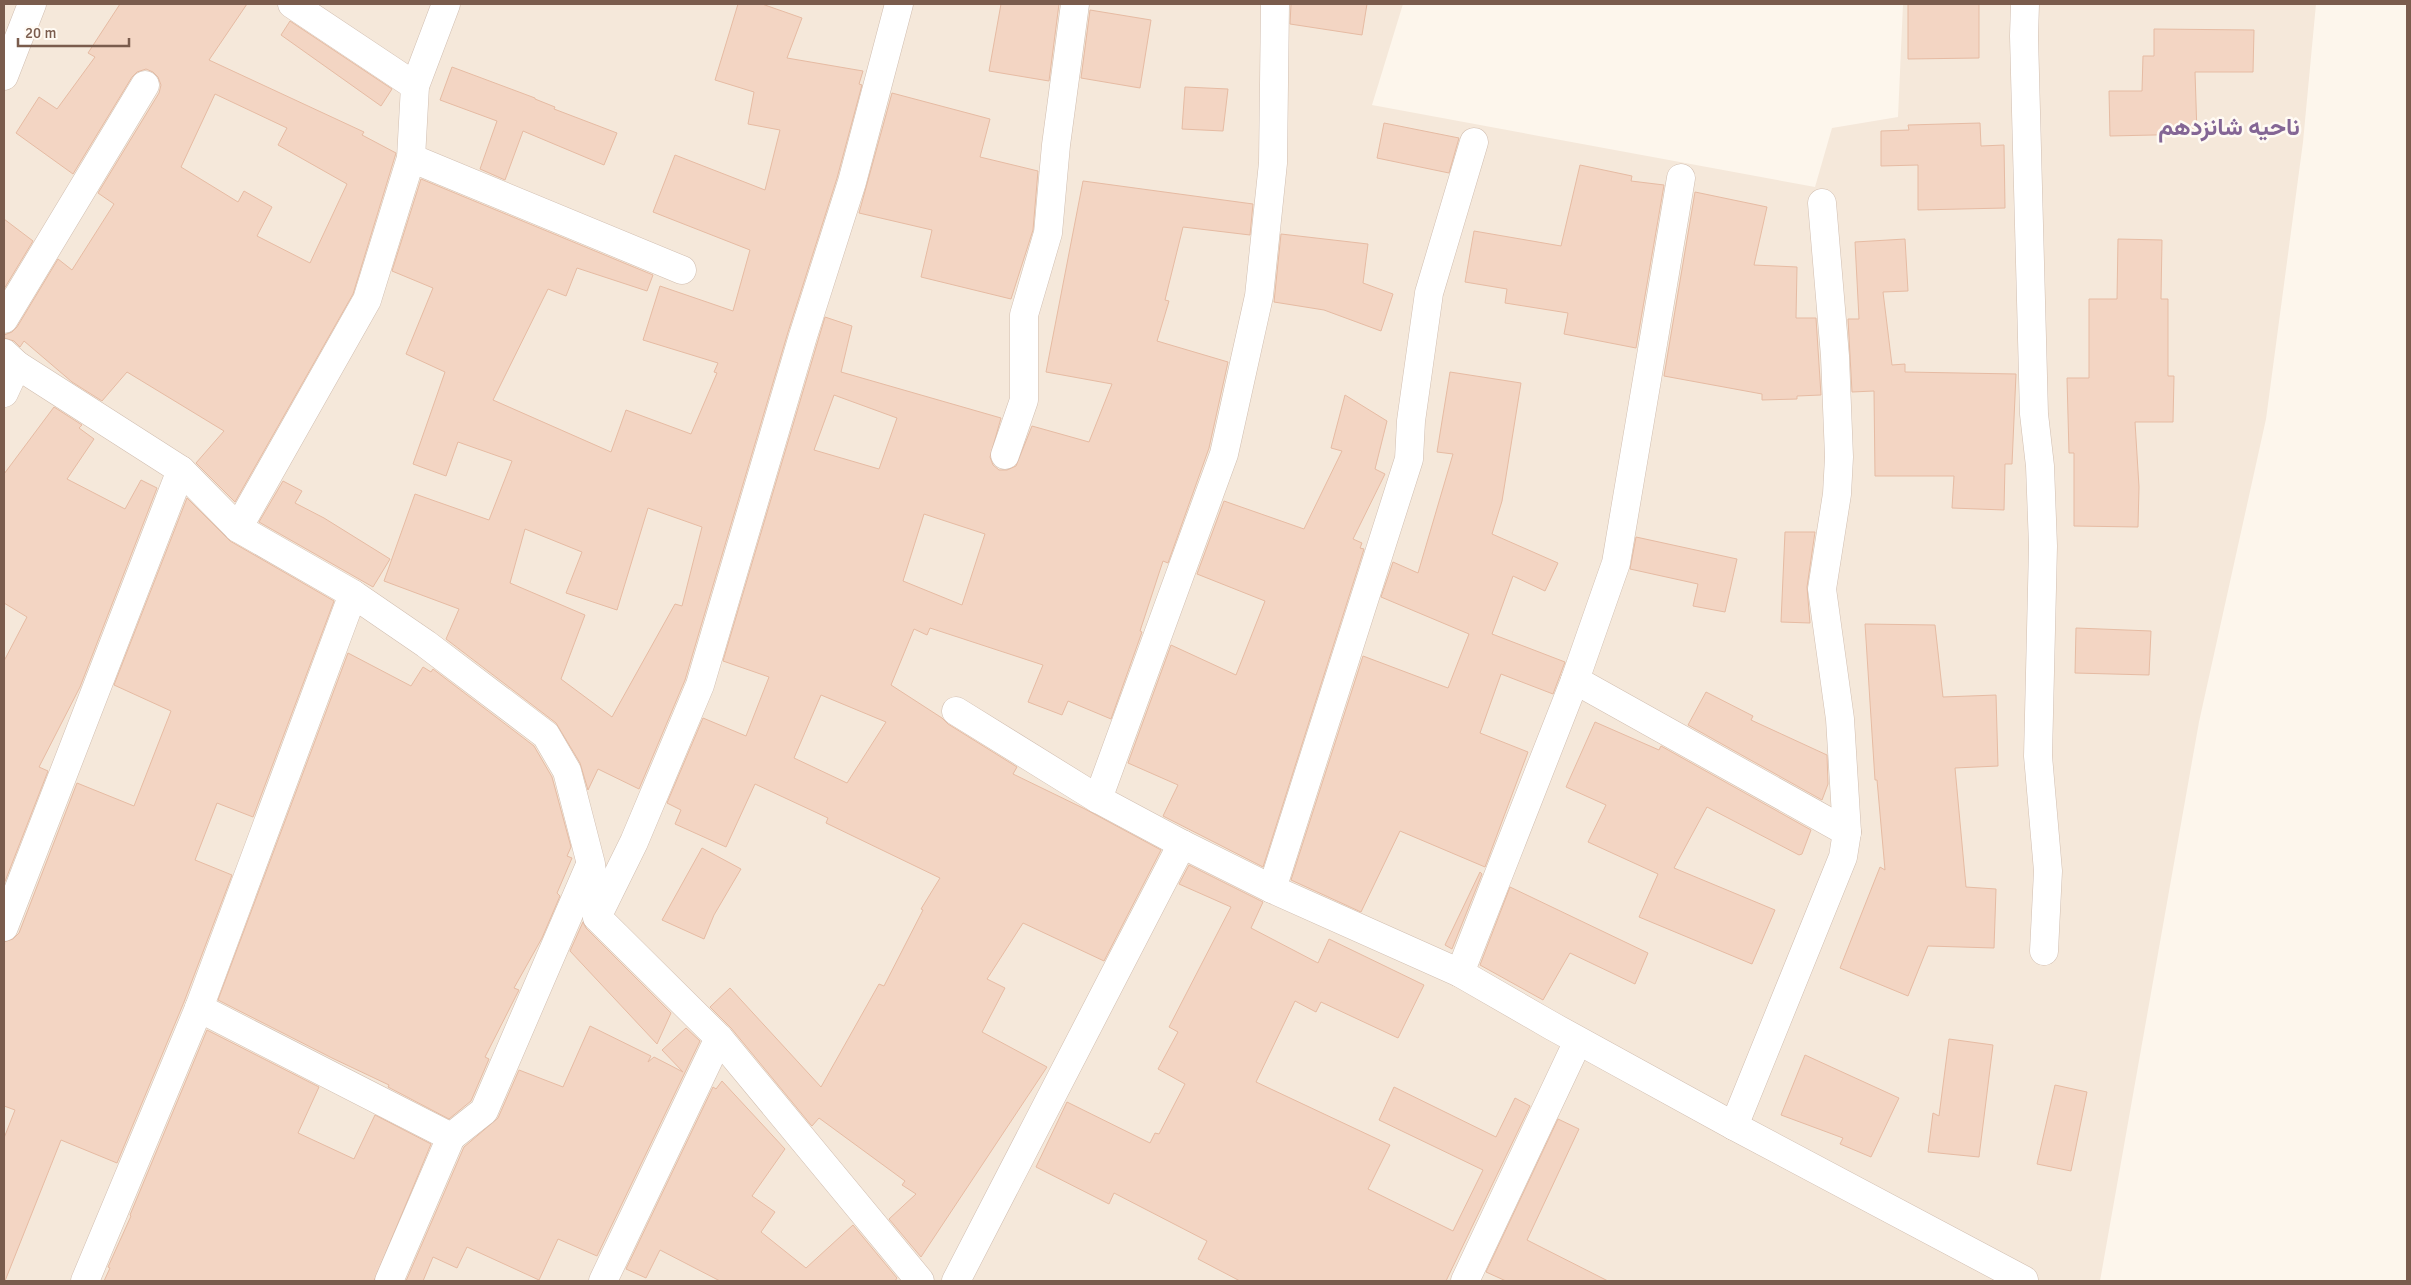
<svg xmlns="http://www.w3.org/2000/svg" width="2411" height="1285" font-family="Signika,Vazirmatn,sans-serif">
<rect width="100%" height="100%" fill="#fdf6ec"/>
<path fill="#f5e8da" d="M4,4h1399l-31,101 443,82 17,-59 66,-11 5,-113h413l-13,138 -37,277 -67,303 -99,559h-2096z"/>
<g fill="#f3d5c3" stroke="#e6bba3" fill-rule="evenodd">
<path d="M120,4h127l-38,56 155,72 -2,3 34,18 -43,141 -118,208 -39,-39 28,-32 -97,-59 -25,29 -30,-19 -48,-41 -4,6 -6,-6 -10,-3v-3l8,-3 5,-5 41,-68 14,11 42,-66 -16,-11 61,-100 2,-8 -3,-8 -5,-5 -7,-3 -9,3 -5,5 -59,97 -57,-41 23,-36 18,12 38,-52 -7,-4zM215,94l72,34 -9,17 69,39 -37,79 -53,-27 15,-29 -28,-16 -6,11 -57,-35z"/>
<path d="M738,4h24l40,14 -15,40 76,13 -4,13 3,1 -25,93 -49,154 -103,348 -46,109 -41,-20 -10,21 -8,-27 -24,-40 -110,-84 13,-30 -75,-28 31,-87 74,26 23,-59 -54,-19 -12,34 -33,-12 32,-92 -39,-18 27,-66 -41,-17 29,-92 232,96 -6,16 -70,-23 -11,28 -18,-7 -55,111 118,52 15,-42 65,24 26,-61 -3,-1 4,-9 -75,-23 17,-54 73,25 17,-61 -97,-38 22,-57 90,35 15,-60 -32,-6 6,-32 -39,-12zM648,508l54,19 -20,79 -7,-2 -63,113 -51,-38 24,-64 -75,-32 15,-54 57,23 -16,41 51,17z"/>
<path d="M1001,4h58l-10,77 -60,-10z"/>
<path d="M1291,4h76l-5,31 -72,-11z"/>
<path d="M1908,4h71v54l-71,1z"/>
<path d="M1090,10l61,10 -11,68 -59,-10z"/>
<path d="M290,21l102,68 -11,17 -100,-71z"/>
<path d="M2154,29l100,1 -1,42h-58l2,62 -87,2 -1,-45h33l1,-35h11z"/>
<path d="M452,67l83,31v1l20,8 -1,2 63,24 -13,32 -81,-34 -18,49 -25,-11 17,-48 -57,-21z"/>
<path d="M1185,87l43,2 -5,42 -41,-2z"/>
<path d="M892,93l98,26 -10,38 58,14 -5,59 -22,69 -90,-22 11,-47 -73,-17z"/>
<path d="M1384,123l75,15 -10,35 -72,-15z"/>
<path d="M1980,123l1,23 23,-1 1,63 -87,2v-45l-37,1v-35l28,-1 -1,-5z"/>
<path d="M1580,165l52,11 -1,5 33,4 -28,163 -72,-14 4,-21 -63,-10 2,-14 -42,-7 9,-51 87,15z"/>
<path d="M1083,181l170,23 -3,31 -67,-8 -18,73 4,1 -12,40 71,21 -19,86 -41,115 -5,-2 -23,70 2,1 -31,87 -43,-18 -6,14 -34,-13 15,-37 -113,-37 -3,7 -13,-6 -23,56 51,33 6,6 69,43 -4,7 72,35 76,41 -57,111 -81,-38 -36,56 18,9 -23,44 65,35 -126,190 -32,-38 27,-25 -14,-9 3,-4 -86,-63 -7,8 -1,-1 -80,-97 -21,-21 20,-19 91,99 58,-103 5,2 39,-76 -2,-1 19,-31 -114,-55 2,-5 -73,-34 -29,63 -51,-23 6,-14 -14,-7 36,-85 43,18 23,-59 -46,-16 102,-344 27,9 -11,46 160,46 -11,39 3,8 6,5h8l9,-4 16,-40 57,16 23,-58 -66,-12zM834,395l63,23 -18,51 -65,-19zM924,514l61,20 -23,71 -59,-24zM821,695l65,27 -39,61 -53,-25z"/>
<path d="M1695,192l72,15 -13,58 43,2 -1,51h20l5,77 -24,1v3l-35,1v-6l-98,-18z"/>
<path d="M4,219l29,22 -29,48z"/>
<path d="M1281,234l87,10 -5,39 30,11 -12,37 -57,-21 -50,-8z"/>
<path d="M1905,239l3,52 -25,1 9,73 13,-1v8l111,2 -4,90h-7l-1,46 -52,-2 2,-32h-79l-1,-85 -22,1 -4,-73h11l-4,-77z"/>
<path d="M2118,239l44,1 -1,59h7v77h6l-1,46h-38l4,65 -1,40 -64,-1v-73h-5l-2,-75h22v-79h28z"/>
<path d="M1450,372l71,11 -19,118 -10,33 66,29 -13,28 -32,-15 -21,58 73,28 -12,32 -52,-20 -21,59 48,19 -43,115 -85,-36 -39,81 -70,-32 72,-224 85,32 21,-54 -88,-37 12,-35 25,11 35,-119 -16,-2z"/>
<path d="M1345,395l42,26 -12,48 10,5 -32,65 9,4 -2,5 4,1 -101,318 -100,-51 15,-31 -50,-22 43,-118 65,30 29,-74 -68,-27 27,-73 80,28 38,-78 -11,-3z"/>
<path d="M54,407l28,18 -3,3 15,11 -27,40 58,30 16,-29 16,8 -77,199 -41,80 9,4 -44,113v-223l23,-44 -23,-14v-129z"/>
<path d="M283,481l19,10 -7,12 29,15 66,41 -17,28 -114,-65z"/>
<path d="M187,498l43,43 104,60 -81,216 -36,-14 -22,57 37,15 -48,127 -67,161 -56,-23 -56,141 -1,-1v-142l11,-28 -11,-4v-164l9,-3 6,-6 58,-150 57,23 37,-95 -57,-26z"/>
<path d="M1785,532h30l-8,55 3,36 -29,-1z"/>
<path d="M1636,537l101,22 -12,53 -32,-6 5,-22 -68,-15z"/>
<path d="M1865,624l70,1 8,72 53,-2 2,71 -43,2 11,119 30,2 -2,59 -66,-2 -20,50 -68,-28 40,-101 5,3 -8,-90h-2z"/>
<path d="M2076,628l75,3 -2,44 -74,-2z"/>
<path d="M348,653l63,33 12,-19 8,5 2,-3 101,77 18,31 19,70 -4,9 5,2 -15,35 3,3 -18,42 -28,50 5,2 -34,67 4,2 -18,42 -22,18 -61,-32 1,-2 -57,-27 -114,-58z"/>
<path d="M1706,692l47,24 -2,4 76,35 1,29 -6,16 -134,-75z"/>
<path d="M1595,722l64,28 2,-4 150,84 -9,24 -3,1 -92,-48 -33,61 101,42 -23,54 -113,-47 19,-43 -70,-32 18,-37 -40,-18z"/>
<path d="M702,848l39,21 -27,46 -10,24 -42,-19z"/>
<path d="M1189,865l74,37 -12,26 67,35 11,-24 95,46 -26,53 -77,-36 -5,10 -21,-11 -39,81 134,63 -22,44 85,42 30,-61 -104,-50 15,-33 102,50 19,-39 15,8 -84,175h-206l-42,-22 9,-18 -93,-48 -5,11 -73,-37 31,-65 83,41 5,-10 4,1 26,-50 -27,-15 20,-37 -9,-5 62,-120 -52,-23z"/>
<path d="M1480,872l2,2 -30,75 -7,-4z"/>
<path d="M1510,887l138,66 -13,31 -65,-31 -27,47 -63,-35z"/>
<path d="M583,922l3,6 85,85 -14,31 -87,-93z"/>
<path d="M590,1026l61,30 -3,6 6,-5 29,15 -21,-22 24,-22 14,13 -103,215 -39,-17 -19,41 -72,-33 -10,21 -24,-11 -10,24h-17l58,-134 34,-29 21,-48 44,17z"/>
<path d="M207,1030l112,57 -21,46 56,26 21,-44 56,29 -57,137h-270l6,-13 -2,-1 23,-51 -1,-1z"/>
<path d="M1949,1039l44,6 -14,112 -51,-5 5,-39 6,3z"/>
<path d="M1805,1055l94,43 -28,59 -31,-13 3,-6 -62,-23z"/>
<path d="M722,1081l63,68 -33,47 23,16 -14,20 45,36 47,-43 44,53 -2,3h-175l-60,-31 -14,28 -20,-9 87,-182 3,2z"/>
<path d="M2055,1085l32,7 -16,79 -34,-7z"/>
<path d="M1558,1119l21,10 -52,111 81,41h-102l-20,-9z"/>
</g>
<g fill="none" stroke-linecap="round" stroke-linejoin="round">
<defs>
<g id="minor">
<path d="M292,4l123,82"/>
<path d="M2025,4l-1,32 10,378 6,52 3,80 -5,210 10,115 -4,80"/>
<path d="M4,76l28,-72"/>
<path d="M411,158l271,112"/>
<path d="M1822,203l13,153 4,101 -2,37 -15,95 18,130 7,113"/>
<path d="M4,319l141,-234"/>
<path d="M4,353l13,12 164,105 57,58 115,66 73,50 120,91 21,36 24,93 6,53 122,121 201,243"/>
<path d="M4,393l13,-28"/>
<path d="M1005,455l19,-55v-85l24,-82 8,-88 19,-141"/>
<path d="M238,528l129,-228 44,-142 4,-72 31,-82"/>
<path d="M1575,680l272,152 -4,25 -109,269"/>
<path d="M956,711l142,88 84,45 90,45 188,84 92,53 182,100 290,154"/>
<path d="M1098,799l126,-345 35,-158 14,-133 2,-159"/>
<path d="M1272,889l137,-430 2,-38 18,-128 45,-151"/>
<path d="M597,917l37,-75 66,-157 103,-349 49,-154 47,-178"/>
<path d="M4,927l177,-457"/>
<path d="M1460,973l115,-293 41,-117 65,-385"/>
<path d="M199,1008l252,129 33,-26 106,-246"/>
<path d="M85,1281l114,-273 154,-414"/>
<path d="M389,1281l62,-144"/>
<path d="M603,1281l116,-243"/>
<path d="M956,1281l226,-437"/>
<path d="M1465,1281l113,-240"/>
</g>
</defs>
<use href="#minor" stroke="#d1beb0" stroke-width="29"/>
<use href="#minor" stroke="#fff" stroke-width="28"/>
</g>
<g text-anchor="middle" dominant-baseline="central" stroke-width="5" stroke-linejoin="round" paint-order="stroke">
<g font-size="24" font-weight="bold" fill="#846695" stroke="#fffaf3">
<text x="2229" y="127">ناحیه شانزدهم</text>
</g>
</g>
<rect width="2411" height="1285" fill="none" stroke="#7a5c4d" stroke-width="10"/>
<path d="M18 38v8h111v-8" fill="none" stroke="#7a5c4d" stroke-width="2.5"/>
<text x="25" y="38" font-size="15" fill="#7a5c4d" stroke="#fffaf3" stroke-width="4" paint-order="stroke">20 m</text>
</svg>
